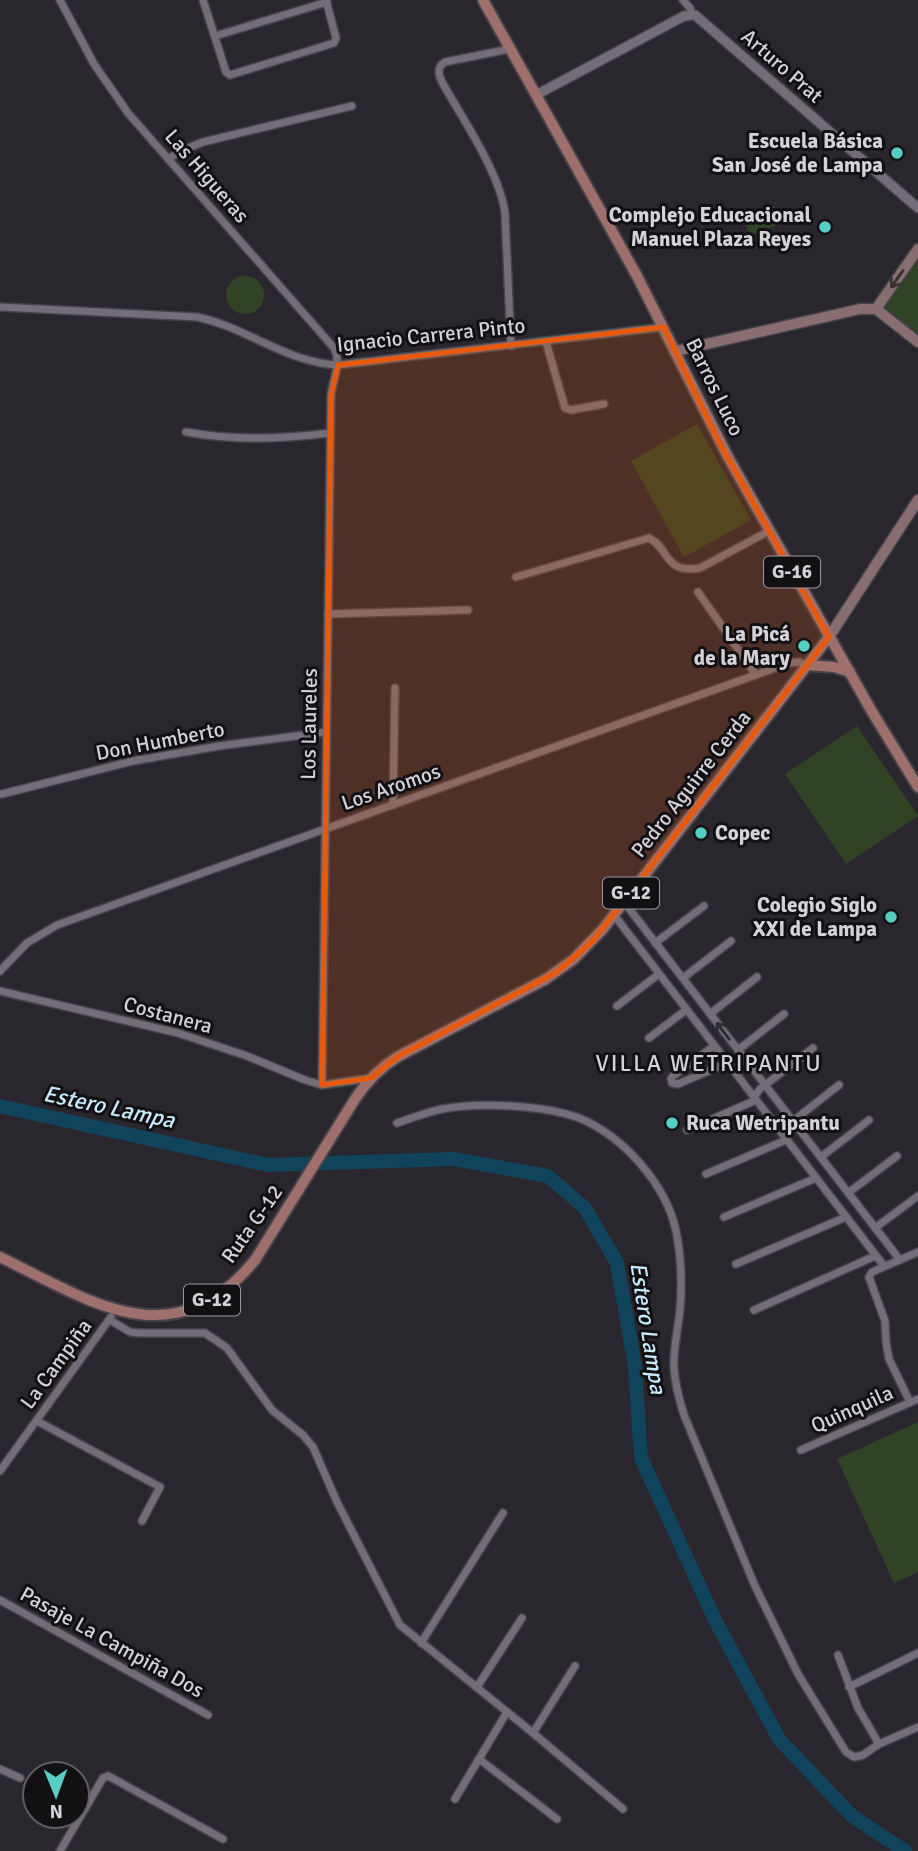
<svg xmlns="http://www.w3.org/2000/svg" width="918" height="1851" font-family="Signika,sans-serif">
<rect width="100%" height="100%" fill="#2a262e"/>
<g fill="#304325">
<path d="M774,205l8,18 -32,13 -7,-18z"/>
<path d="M918,255v82l-34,-27 -2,-6z"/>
<circle cx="245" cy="295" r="19"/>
<path d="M697,424l54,96 -67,37 -53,-96z"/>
<path d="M857,726l61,90 -72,48 -61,-90z"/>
<path d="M918,1422v150l-24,11 -57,-124z"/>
</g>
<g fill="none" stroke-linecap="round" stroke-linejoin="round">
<path stroke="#10445c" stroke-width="14" d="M0,1106l268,59 186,-6 94,17 37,32 32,55 18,104 6,91 74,162 64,119 73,77 53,35"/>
<defs>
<g id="minor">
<path d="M60,0l34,64 34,49 206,235c8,16 -1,30 -3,47l-9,690"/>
<path d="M203,0l23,72 4,3 104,-32 2,-5 -10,-38"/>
<path d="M683,0l7,8 2,6"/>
<path d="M215,36l112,-34"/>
<path d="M510,49l-65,13c-8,5 -7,12 -3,20 20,36 58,91 63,131l6,133"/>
<path d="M168,159l13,-8 22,-9 149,-36"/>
<path d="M0,307l197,10c49,10 90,46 141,48l326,-38"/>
<path d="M546,342l19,66 6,2 33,-6"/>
<path d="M186,432c48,9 96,7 144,1"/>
<path d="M516,577l133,-39c21,10 14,36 51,30l69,-37"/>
<path d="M698,592l58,83"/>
<path d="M328,614l140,-4"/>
<path d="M2,794l131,-33 86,-15 107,-14"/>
<path d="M393,805l2,-117"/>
<path d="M624,902l276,358"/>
<path d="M614,915l270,351"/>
<path d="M655,943l49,-37"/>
<path d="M0,971l27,-28 30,-18 732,-262 10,-1 8,3"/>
<path d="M683,978l48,-37"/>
<path d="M0,991l178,42 69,23 58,24 17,5 49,-7"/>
<path d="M617,1006l42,-32"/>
<path d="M710,1014l47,-37"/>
<path d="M649,1038l37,-28"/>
<path d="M714,1046l-41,30 -2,3 1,4 6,1 49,-21"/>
<path d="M738,1050l46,-36"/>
<path d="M754,1097l6,-8 53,-41"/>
<path d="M793,1121l46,-36"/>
<path d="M397,1123c15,-5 30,-11 45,-14 37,-7 102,-4 137,9 44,18 87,66 97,113 5,24 6,54 4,79 -2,19 -7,39 -6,58 1,16 5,31 10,47l71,171 43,88 48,78 8,5 9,-2 16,-11 39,-17"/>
<path d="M687,1130l69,-30"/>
<path d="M821,1157l48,-37"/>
<path d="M706,1174l80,-34"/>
<path d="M848,1193l49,-37"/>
<path d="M724,1217l92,-39"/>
<path d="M875,1228l43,-32"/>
<path d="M736,1264l110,-47"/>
<path d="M754,1310l121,-54"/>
<path d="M110,1320l20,12 9,1h66l22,15 45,62 31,25 10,12 24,55 63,123 133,108 90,76"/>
<path d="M910,1402l-21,-43 -3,-17 -1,-21 -16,-44 3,-5 46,-20"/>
<path d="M37,1421l123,66 -18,34"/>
<path d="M801,1450l117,-51"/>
<path d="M0,1471l111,-154"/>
<path d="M0,1600l208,115"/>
<path d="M421,1643l82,-130"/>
<path d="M838,1655l20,53 21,36"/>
<path d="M477,1687l45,-69"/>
<path d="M849,1687l69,-34"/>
<path d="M533,1733l42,-67"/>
<path d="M479,1759l78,60"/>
<path d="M0,1769l20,9"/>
<path d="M455,1799l52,-87"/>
<path d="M60,1851l43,-73 5,-2 4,2 111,61"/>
</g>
<path id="tertiary" d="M536,95l148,-79 11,-1 223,193"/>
<g id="secondary">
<path d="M876,309l42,-60"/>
<path d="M876,309l42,33"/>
<path d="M676,351l184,-42h16"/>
<path d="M829,637l89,-137"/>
</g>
<g id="primary">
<path d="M483,0l154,276 91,181 143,253 47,77"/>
<path d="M807,665l27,2 16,5"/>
<path d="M0,1257c92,45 173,103 255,3l100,-161c12,-18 26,-32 44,-43l147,-77 28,-20 29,-30 226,-292"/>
</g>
</defs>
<use href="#minor" stroke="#454248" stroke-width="10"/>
<use href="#tertiary" stroke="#454248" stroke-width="12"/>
<use href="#secondary" stroke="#454248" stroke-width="13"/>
<use href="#primary" stroke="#454248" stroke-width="14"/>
<use href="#minor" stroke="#726d77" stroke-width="7"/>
<use href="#tertiary" stroke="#726d77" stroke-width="9"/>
<use href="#secondary" stroke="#886e71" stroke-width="10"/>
<use href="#primary" stroke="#9f6f6b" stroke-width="10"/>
</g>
<defs><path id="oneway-shaft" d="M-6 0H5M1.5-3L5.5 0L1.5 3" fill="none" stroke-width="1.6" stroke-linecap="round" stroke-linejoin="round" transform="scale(1.75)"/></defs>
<use stroke="#3b3134" href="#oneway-shaft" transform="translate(897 279) rotate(125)"/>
<use stroke="#2f2c31" href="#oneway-shaft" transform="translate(723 1031) rotate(-128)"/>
<path fill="#e8590c" fill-opacity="0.2" stroke="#e8590c" stroke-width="5" stroke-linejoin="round" d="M664,327l54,113 111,197 -236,304 -36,31 -158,84 -28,22 -49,7 9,-690 7,-30z"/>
<g fill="#56cec3" stroke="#121013" stroke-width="2.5">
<circle cx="897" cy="153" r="7"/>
<circle cx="825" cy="227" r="7"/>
<circle cx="804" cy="646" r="7"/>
<circle cx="701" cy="833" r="7"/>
<circle cx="891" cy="917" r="7"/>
<circle cx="672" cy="1123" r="7"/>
</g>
<g text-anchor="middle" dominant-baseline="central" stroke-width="6" stroke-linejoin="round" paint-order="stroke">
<g fill="#121013" stroke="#9a989c" stroke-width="2">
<rect x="764" y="556.5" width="56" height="31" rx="5"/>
<rect x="603" y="877.5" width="56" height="31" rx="5"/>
<rect x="184" y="1284.5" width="56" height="31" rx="5"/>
</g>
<g font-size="19" font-weight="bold" fill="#d4d2d7">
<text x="792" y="572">G-16</text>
<text x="631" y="893">G-12</text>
<text x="212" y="1300">G-12</text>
</g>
<g font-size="21" fill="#d4d2d7" stroke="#121013">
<text transform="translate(782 66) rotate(41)">Arturo Prat</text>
<text transform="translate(207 176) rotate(49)">Las Higueras</text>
<text transform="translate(431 335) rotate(-6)">Ignacio Carrera Pinto</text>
<text transform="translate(715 387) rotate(64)">Barros Luco</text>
<text transform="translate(309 724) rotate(-89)">Los Laureles</text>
<text transform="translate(160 741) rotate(-11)">Don Humberto</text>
<text transform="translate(691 784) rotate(-52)">Pedro Aguirre Cerda</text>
<text transform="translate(391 787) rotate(-19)">Los Aromos</text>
<text transform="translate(168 1015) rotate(15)">Costanera</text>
<text transform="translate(252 1224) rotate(-55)">Ruta G-12</text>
<text transform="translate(56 1364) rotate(-54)">La Campiña</text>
<text transform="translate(852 1409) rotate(-24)">Quinquila</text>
<text transform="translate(112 1642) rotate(29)">Pasaje La Campiña Dos</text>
</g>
<g font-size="21" font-weight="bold" fill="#d4d2d7" stroke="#121013" text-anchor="end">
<text x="883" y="141">Escuela Básica<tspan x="883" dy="24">San José de Lampa</tspan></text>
<text x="811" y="215">Complejo Educacional<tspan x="811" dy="24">Manuel Plaza Reyes</tspan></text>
<text x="790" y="634">La Picá<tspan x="790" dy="24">de la Mary</tspan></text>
<text x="715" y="833" text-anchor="start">Copec</text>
<text x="877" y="905">Colegio Siglo<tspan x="877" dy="24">XXI de Lampa</tspan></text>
<text x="686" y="1123" text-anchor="start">Ruca Wetripantu</text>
</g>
<g font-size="23" letter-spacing="2" fill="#d4d2d7" stroke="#121013">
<text x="709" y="1063">VILLA WETRIPANTU</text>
</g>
<g font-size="23" font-style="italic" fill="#c7eafd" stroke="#121013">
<text transform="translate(109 1107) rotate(12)">Estero Lampa</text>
<text transform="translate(648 1328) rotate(81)">Estero Lampa</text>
</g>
</g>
<g transform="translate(56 1795) rotate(179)"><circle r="33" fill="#121013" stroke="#605e61" stroke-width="2"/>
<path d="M0-5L12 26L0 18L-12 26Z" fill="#56cec3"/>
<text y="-10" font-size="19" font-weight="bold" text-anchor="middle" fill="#d4d2d7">N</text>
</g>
</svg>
